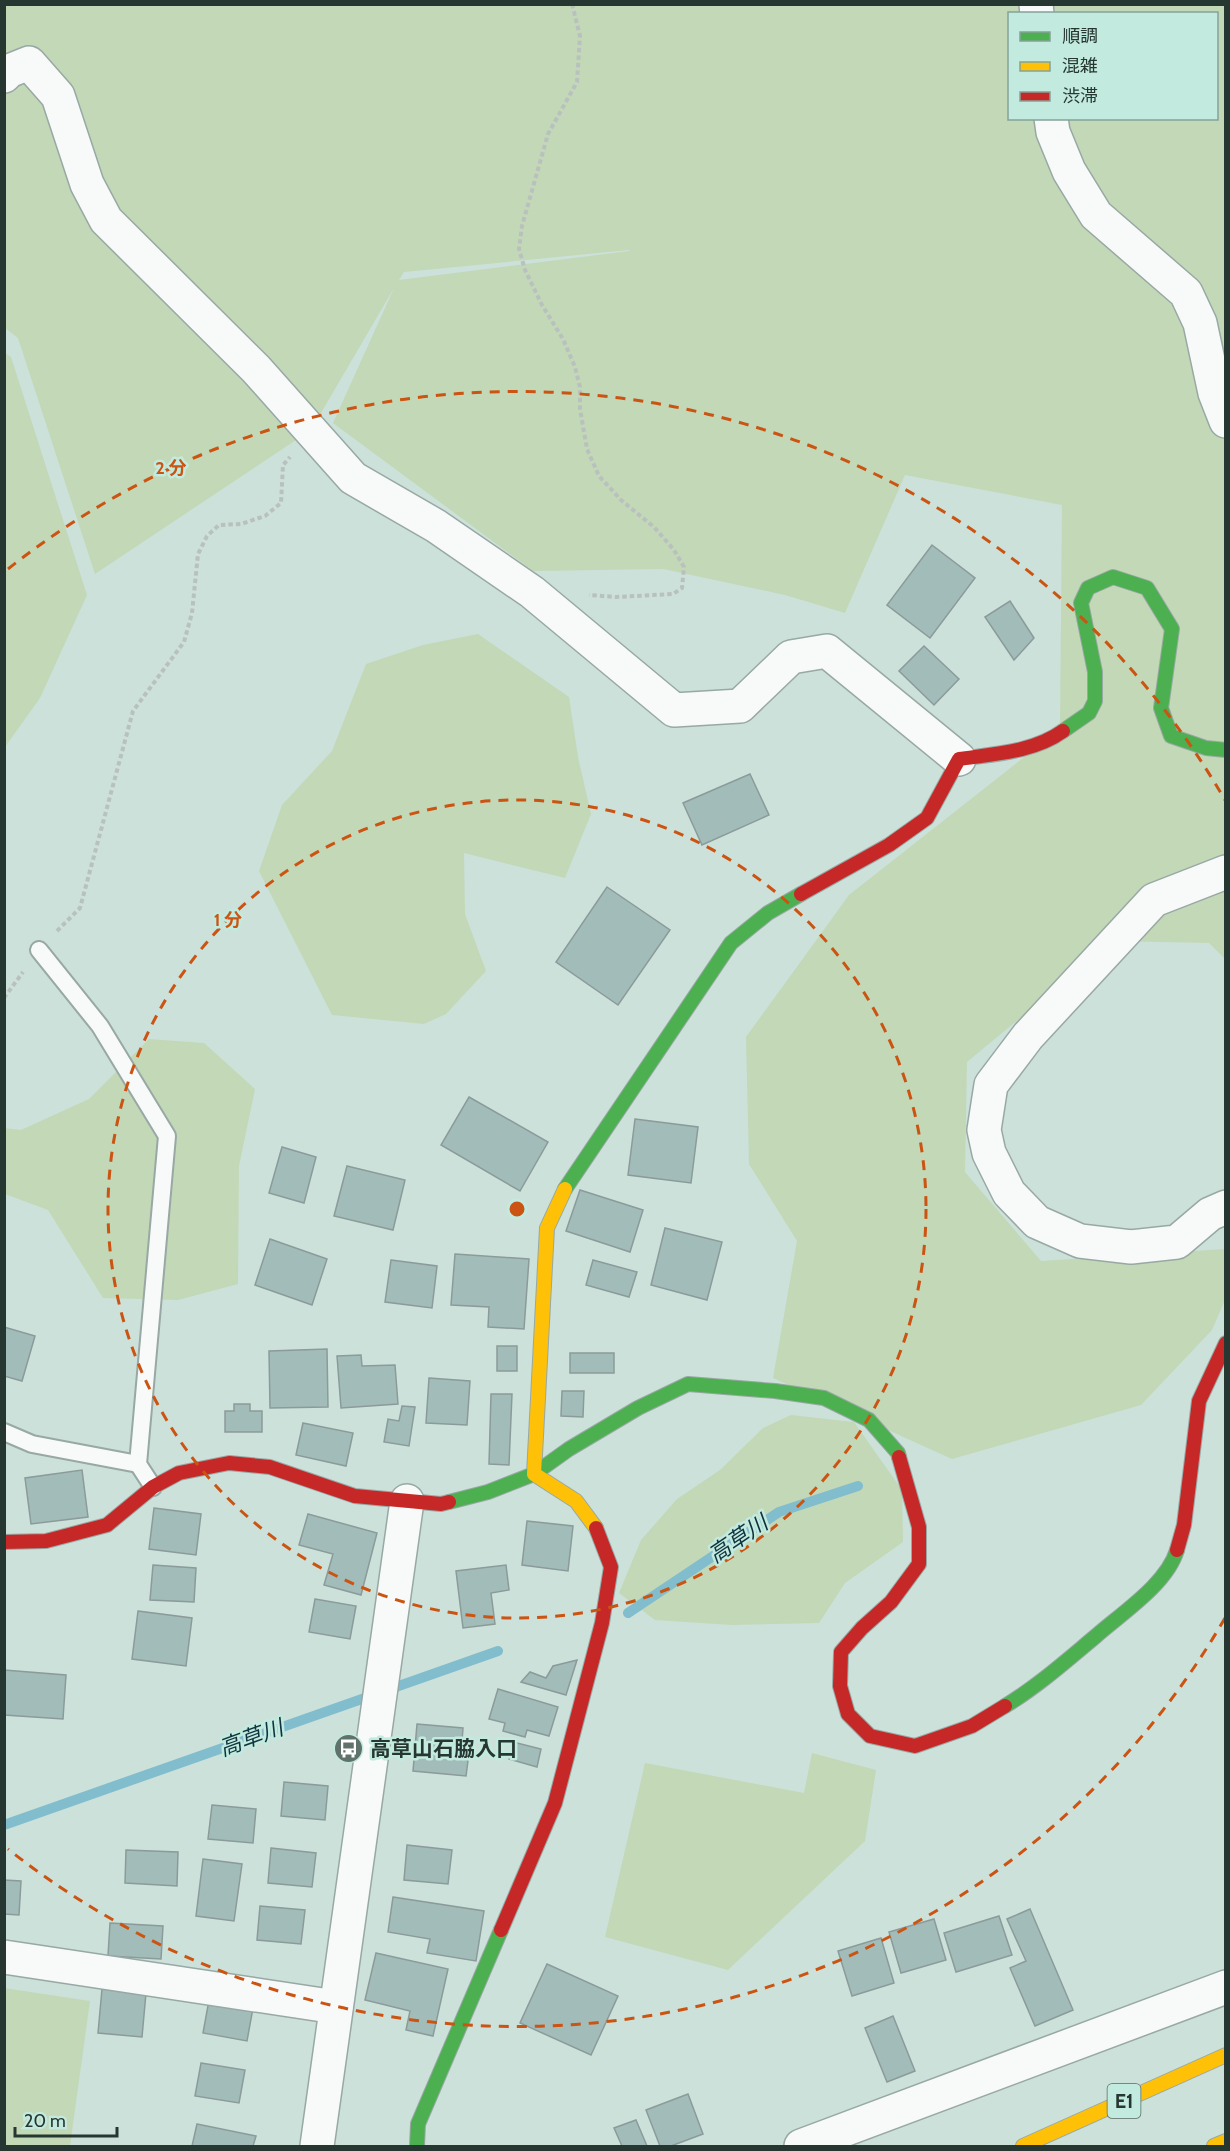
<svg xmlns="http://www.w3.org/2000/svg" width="1230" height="2151" font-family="Cabin,'Noto Sans JP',sans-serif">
<rect width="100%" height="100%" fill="#cce1da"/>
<g fill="#c3d8b7" fill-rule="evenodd">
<path d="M5,5h1220v954l-16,-16 -96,-2 -146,121 -2,110 76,89 184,-12v51l-13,30 -71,75 -189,54 -179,-81 24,-137 -48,-77 -3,-127 103,-142 211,-166 2,-224 -157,-30 -60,138 -60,-18 -122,-26 -130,2 -200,-148 61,-135 -83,142 -216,144 -77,-236 -13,-10zM1010,14h206v104h-206zM629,250v1l-230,29 5,-8z"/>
<path d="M5,353l6,4 76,238 -47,103 -35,49z"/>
<path d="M478,634l91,63 9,60 13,57 -26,64 -101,-25 1,61 21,57 -40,43 -22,10 -92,-9 -73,-144 23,-66 50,-54 34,-87 57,-19z"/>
<path d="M149,1039l55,4 51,46 -16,77 -1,118 -60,16 -75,-2 -55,-88 -43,-16 -1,-66 17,2 68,-31z"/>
<path d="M791,1415l63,7 48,68 1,52 -58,41 -26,40 -87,2 -77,-5 -36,-27 22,-53 36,-41 43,-29 43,-42z"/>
<path d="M812,1753l64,17 -11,71 -137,129 -123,-33 40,-174 159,30z"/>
<path d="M4,1988l86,13 -20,145h-65z"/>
</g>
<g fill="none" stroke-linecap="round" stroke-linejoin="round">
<g stroke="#82bdce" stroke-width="10">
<path d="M628,1613l151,-101 79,-26"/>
<path d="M4,1825l494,-174"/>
</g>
</g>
<g fill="#a2bcba" stroke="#8b9b99" stroke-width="1.5">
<path d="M932,545l43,33 -45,60 -43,-33z"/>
<path d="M1010,601l24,37 -20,22 -29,-43z"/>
<path d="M924,646l35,33 -25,26 -35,-34z"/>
<path d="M750,774l19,41 -67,30 -19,-42z"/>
<path d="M607,887l63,43 -52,75 -62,-43z"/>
<path d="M469,1097l79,45 -28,49 -79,-46z"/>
<path d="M635,1119l63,8 -7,56 -63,-8z"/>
<path d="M282,1147l34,10 -12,46 -35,-10z"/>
<path d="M347,1166l58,14 -12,50 -59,-14z"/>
<path d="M580,1190l63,20 -13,42 -64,-21z"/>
<path d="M665,1228l57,14 -15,58 -56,-15z"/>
<path d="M270,1239l57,20 -15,46 -57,-20z"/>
<path d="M455,1254l74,5 -5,70 -36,-2 1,-20 -38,-2z"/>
<path d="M391,1260l46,6 -5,42 -47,-6z"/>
<path d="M593,1260l44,12 -8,25 -43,-12z"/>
<path d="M4,1327l31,9 -13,45 -18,-5z"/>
<rect x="497" y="1346" width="20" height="25"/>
<path d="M327,1349l1,58 -58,1 -1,-57z"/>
<rect x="570" y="1353" width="44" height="20"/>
<path d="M361,1355l1,11 33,-1 3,39 -57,4 -4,-52z"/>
<path d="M429,1378l41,3 -3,44 -41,-2z"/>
<path d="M562,1391h22l-1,26 -22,-1z"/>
<path d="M491,1394h21l-3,71 -20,-1z"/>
<path d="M234,1404h16v7h12v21h-37v-21h9z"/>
<path d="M402,1406l13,1 -6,39 -25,-4 4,-23 11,2z"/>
<path d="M303,1423l50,10 -7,33 -50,-11z"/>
<path d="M82,1470l6,47 -57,7 -6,-46z"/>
<path d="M154,1508l47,6 -5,41 -47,-6z"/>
<path d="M308,1514l69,19 -16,62 -37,-10 9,-31 -34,-9z"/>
<path d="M527,1521l46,5 -5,45 -46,-6z"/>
<path d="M153,1565l43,3 -2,34 -44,-2z"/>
<path d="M506,1565l3,25 -18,3 4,31 -32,4 -7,-57z"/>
<path d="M315,1599l41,7 -6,33 -41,-7z"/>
<path d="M138,1611l54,7 -6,48 -54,-7z"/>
<path d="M577,1660l-11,35 -45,-13 9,-10 16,6 7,-12z"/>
<path d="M4,1670l62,5 -3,44 -59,-4z"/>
<path d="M498,1689l60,18 -9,29 -22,-6 -2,7 -22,-6 2,-8 -16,-4z"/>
<path d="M417,1724l46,4 -2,25h8l-3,23 -53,-5z"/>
<path d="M513,1742l28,7 -4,18 -28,-8z"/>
<path d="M284,1782l44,4 -3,34 -44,-4z"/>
<path d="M212,1805l44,4 -3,34 -45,-4z"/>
<path d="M407,1845l45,5 -4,34 -44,-4z"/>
<path d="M271,1848l45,5 -4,34 -44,-4z"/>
<path d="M126,1850l52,2 -1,34 -52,-3z"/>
<path d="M203,1859l39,5 -8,57 -38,-5z"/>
<path d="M4,1880l17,1 -2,34 -15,-1z"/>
<path d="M393,1897l91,14 -8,50 -49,-8 3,-14 -42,-7z"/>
<path d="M260,1906l45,4 -4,34 -44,-4z"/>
<path d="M1030,1909l43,101 -38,16 -25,-58 16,-7 -19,-42z"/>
<path d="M999,1916l13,39 -56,17 -12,-39z"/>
<path d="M934,1919l12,41 -45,13 -12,-41z"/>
<path d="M110,1923l53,3 -2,33 -53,-3z"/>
<path d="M881,1938l13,45 -42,13 -14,-45z"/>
<path d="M376,1953l72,16 -15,67 -27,-6 4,-19 -45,-11z"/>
<path d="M547,1964l71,32 -27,59 -71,-32z"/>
<path d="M102,1989l44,4 -4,44 -44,-4z"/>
<path d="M209,2000l44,8 -6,33 -44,-8z"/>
<path d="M893,2016l22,55 -28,11 -22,-54z"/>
<path d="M201,2063l44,7 -6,33 -44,-7z"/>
<path d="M688,2094l15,40 -32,12h-11l-14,-36z"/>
<path d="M636,2120l11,26h-25l-8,-18z"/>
<path d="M197,2124l59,12 -3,10h-61z"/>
</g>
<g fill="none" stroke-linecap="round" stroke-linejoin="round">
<defs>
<g id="lane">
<path d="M39,950l61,76 67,110 -29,328 15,23"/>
<path d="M4,1432l28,12 106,20"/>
</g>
<g id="street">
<path d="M1036,4l1,10"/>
<path d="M4,76l5,-5 20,-8 29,33 29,88 19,36 150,149 97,109 83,48 96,66 142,118 66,-4 51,-49 36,-6 132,108"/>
<path d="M1051,118l2,14 16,39 27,44 90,78 14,30 15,70 11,28"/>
<path d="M1226,872l-72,28 -126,136 -37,49 -7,45 5,23 20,40 28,29 43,19 51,6 46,-5 33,-28 16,-7"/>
<path d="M4,1957l332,50"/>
<path d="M317,2146l90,-645"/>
<path d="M801,2146l425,-159"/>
</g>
<g id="fast">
<path d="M1063,731l26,-18 6,-12v-29l-14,-69 7,-15 25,-11 34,11 25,41 -11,79 10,28 35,12 20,2"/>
<path d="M565,1189l166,-246 37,-30 33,-19"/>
<path d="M449,1502l39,-10 46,-18 35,-25 69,-41 50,-24 87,7 49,7 45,22 29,33 1,4"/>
<path d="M1005,1706c33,-20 61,-45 91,-70 26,-23 71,-52 81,-86"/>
<path d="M417,2146l1,-22 83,-194"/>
</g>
<g id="slow">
<path d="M565,1189l-18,39 -13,246 42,27 20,27"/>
<path d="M1023,2146l203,-91"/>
<path d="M1214,2146l12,-5"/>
</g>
<g id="jam">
<path d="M801,894l88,-49 38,-27 32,-59c35,-5 75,-7 104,-28"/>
<path d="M899,1457l20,70v37l-28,38 -29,26 -21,24 -1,34 8,28 22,22 45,10 57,-20 33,-20"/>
<path d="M4,1542l42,-1 61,-16 46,-38 26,-14 50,-10 41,4 85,29 86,8 8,-2"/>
<path d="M1177,1550l7,-25 15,-124 27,-58"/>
<path d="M501,1930l54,-127 47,-180 9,-56 -15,-39"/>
</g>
</defs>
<use href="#lane" stroke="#98a8a4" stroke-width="20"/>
<use href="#street" stroke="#98a8a4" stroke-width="36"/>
<use href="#fast" stroke="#98a8a4" stroke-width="16"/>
<use href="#slow" stroke="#98a8a4" stroke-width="16"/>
<use href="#jam" stroke="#98a8a4" stroke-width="16"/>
<g stroke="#b9c1bf" stroke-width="4" stroke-dasharray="4.5 3" stroke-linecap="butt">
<path d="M572,4l8,32 -3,46 -29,52 -26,92 -3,23 6,21 17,35 21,34 12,28 5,20v22l7,40 12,27 22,24 33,27 20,23 10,17 -2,21 -9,6 -57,3 -27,-2"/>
<path d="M57,931l23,-23 53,-197 51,-69 8,-29 6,-59 9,-18 12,-11 22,-1 24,-8 16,-13 2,-38 7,-8"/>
<path d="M4,998l19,-26"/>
</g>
<use href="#lane" stroke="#f7faf9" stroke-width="16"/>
<use href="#street" stroke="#f7faf9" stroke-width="33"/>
<use href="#fast" stroke="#4caf50" stroke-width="14"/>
<use href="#slow" stroke="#ffc107" stroke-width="14"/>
<use href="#jam" stroke="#c62828" stroke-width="14"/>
</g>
<g fill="none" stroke="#cb5412" stroke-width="3" stroke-dasharray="10 8">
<circle cx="517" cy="1209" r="409"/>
<path d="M1225 1618A818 818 0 0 1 8 1849M8 569A818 818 0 0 1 1225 800"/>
</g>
<defs>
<symbol id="bus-disc" viewBox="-11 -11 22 22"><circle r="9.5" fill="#60726c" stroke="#c3eade"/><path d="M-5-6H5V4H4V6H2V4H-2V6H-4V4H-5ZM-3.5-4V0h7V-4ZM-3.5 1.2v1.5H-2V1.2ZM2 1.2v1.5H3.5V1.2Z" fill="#fff"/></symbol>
</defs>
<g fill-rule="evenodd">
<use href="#bus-disc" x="332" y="1732" width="33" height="33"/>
</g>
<g text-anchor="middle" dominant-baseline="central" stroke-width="5" stroke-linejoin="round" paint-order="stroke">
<rect fill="#c3eade" stroke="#556c65" stroke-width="1.5" x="1107.5" y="2084" width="33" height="34" rx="4.5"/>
<g font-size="20" font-weight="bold" fill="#263631">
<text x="1124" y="2101">E1</text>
</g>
<g font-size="21" font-weight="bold" fill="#263631" stroke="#c3eade" text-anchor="start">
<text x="370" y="1748">高草山石脇入口</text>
</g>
<g font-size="22" font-style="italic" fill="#0e323e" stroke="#c3eade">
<text transform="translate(738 1539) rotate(-34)">高草川</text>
<text transform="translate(251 1738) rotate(-20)">高草川</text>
</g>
</g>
<circle cx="517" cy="1209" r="9" fill="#cb5412" stroke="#c3eade" stroke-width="3"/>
<g font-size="18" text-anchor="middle" font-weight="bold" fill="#cb5412" stroke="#c3eade" stroke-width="5" stroke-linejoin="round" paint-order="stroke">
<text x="171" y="474">2 分</text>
<text x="228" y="926">1 分</text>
</g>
<rect width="1230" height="2151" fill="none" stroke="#263631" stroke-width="12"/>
<rect x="1008" y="12" width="210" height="108" fill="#c3eade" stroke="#84a299" stroke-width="1.5"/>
<rect x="1020" y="32" width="30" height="9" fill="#4caf50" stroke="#84a299" stroke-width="1.5"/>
<text x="1062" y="42" font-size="18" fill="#263631">順調</text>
<rect x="1020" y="62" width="30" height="9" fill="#ffc107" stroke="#84a299" stroke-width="1.5"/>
<text x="1062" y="72" font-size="18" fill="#263631">混雑</text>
<rect x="1020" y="92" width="30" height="9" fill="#c62828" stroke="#84a299" stroke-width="1.5"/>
<text x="1062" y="102" font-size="18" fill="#263631">渋滞</text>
<path d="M15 2127v9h102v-9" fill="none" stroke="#263631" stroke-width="3"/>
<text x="24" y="2127" font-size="18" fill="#263631" stroke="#c3eade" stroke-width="4.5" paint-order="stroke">20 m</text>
</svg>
